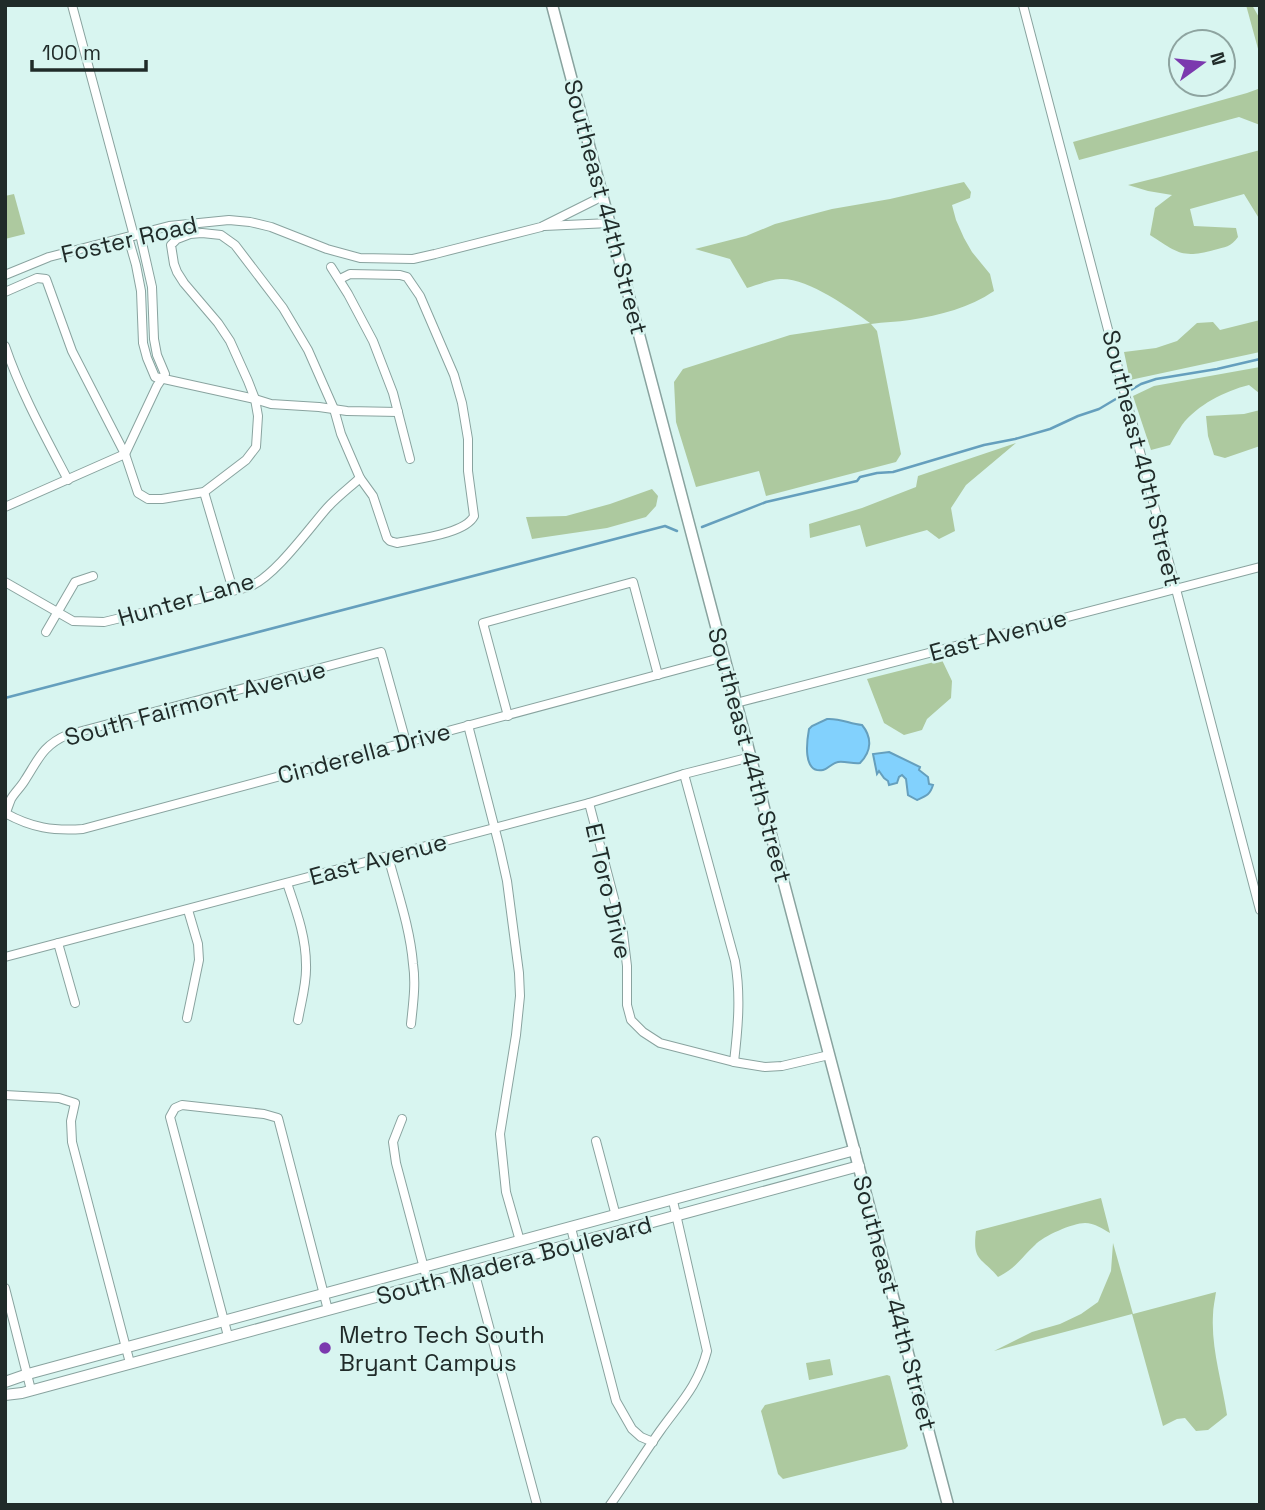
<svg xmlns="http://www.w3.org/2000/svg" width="1265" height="1510" font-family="'Space Grotesk',sans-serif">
<rect width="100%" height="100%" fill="#d8f5f0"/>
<g fill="#adc99f">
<path d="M1246,5h6l8,14v37z"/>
<path d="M1260,86v39l-21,-8 -160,43 -6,-18 174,-49 11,-4z"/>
<path d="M1260,150v70l-16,-26 -54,15 4,17 42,2 2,9c-7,10 -13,10 -24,13 -33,9 -37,2 -64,-15l5,-27 17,-13 -24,-4 -20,-6 32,-8z"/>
<path d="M964,182l7,10 -1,6 -18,7 4,15 8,18 8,14 18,22 4,17c-25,17 -53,24 -84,29 -13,2 -26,2 -39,4l6,7 24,123 -5,8 -130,34 -7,-25 -63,16 -20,-65 -2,-40 9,-13 107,-34 80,-12c-20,-15 -64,-46 -90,-44 -11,1 -23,6 -33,9l-17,-29 -35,-10 51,-13 29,-12 57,-15 58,-10z"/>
<path d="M14,194l11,40 -20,5v-43z"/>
<path d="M1260,320v32l-130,28 -6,-28 32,-4 21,-7 20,-18 16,-1 7,8z"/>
<path d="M1260,367v31l-1,-5 -10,-8c-24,6 -52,20 -67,40 -4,6 -8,13 -12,20l-19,5 -18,-54 21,-10z"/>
<path d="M1260,410v36l-35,12 -11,-3 -6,-19 -2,-20 38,-2z"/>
<path d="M1016,443l-50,42 -15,23 4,23 -16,8 -12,-9 -61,17 -6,-22 -50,13 -1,-14 53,-16 54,-21 2,-11z"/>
<path d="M652,489l6,7 -2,10 -10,11 -39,11 -75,11 -6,-22 40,-1 44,-12z"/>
<path d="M942,660l10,21 -1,17 -24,21 -5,11 -18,5 -20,-12 -17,-44z"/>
<path d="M1101,1198l9,35c-7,-4 -16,-10 -25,-10 -12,0 -42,13 -50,22 -14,13 -19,23 -37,32 -16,-20 -26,-15 -22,-46z"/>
<path d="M1113,1243l20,71 83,-22c-1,8 -3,15 -3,23 -2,33 9,67 14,100l-19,15 -12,1 -11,-13 -8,1 -14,7 -31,-112 -138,37 38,-19 28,-8 21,-10 17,-12 13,-31z"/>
<path d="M830,1359l3,16 -24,5 -3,-17z"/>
<path d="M887,1375l3,1 18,70 -3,3 -122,30 -5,-5 -17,-63 4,-6z"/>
</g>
<g fill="#82d1fd" stroke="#659fbd" stroke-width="2">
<path d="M827,719c13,-1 23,5 35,6 10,12 10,26 -2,38 -7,1 -15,-2 -22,-1 -6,1 -10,7 -15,8 -21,4 -16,-30 -14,-41l3,-3z"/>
<path d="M889,752l31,15 -1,3 9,7 1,7 4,1c-3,10 -7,11 -16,15l-9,-5 -2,-16 -4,-4 -3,2 -2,6 -8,2 -1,-4 -4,-3 -5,-7 -2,3 -4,-20z"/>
</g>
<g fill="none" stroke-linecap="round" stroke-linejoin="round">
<g stroke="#659fbd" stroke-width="2.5">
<path d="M702,527l64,-25 91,-21 3,-4 17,-4 16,-1 91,-27 31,-6 35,-10 28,-13 21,-7 42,-25 15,-5 61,-10 43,-10"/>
<path d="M5,698l660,-172 12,5"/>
</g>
<defs>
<g id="minor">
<path d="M72,5l62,231"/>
<path d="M1023,5l237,905"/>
<path d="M544,226l66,-3"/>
<path d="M128,237l8,28 5,26 2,52 4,15 8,19 100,22 16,5 48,3 28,4 51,1"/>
<path d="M331,267l17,27 25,47 20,52 17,66"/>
<path d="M5,275l44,-18 120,-31 60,-6 21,2 21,5 56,22 33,9 53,1 22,-5 106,-27 62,-31"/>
<path d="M5,292l32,-14 9,1 26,72 53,103 13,39 10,6h14l42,-7 42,-32 10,-13 2,-31 -3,-17 -7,-18 -18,-40 -12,-18 -34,-40 -7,-11 -3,-8 -3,-19 6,-6 13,-5 12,-1 19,2 14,10 48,63 25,42 26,59 7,25 19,44 13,18 14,42 3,3 7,2c19,-4 68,-9 77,-27l-6,-45v-32l-6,-36 -8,-28 -34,-79 -13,-19 -7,-2 -50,-1 -10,5"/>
<path d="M5,346c16,47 40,90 63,134"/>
<path d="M204,492l29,98"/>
<path d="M5,507l120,-53 32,-68 8,-12 -8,-19 -3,-16 -2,-52 -12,-53"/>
<path d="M5,582l68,39 31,1 145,-35c26,-11 58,-56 78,-79 10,-11 22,-20 33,-30"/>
<path d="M46,632l29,-50 18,-6"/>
<path d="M736,703l524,-136"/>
<path d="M508,716l-25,-93 150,-41 25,93"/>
<path d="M468,725l31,120 8,36 12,92 1,23 -4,39 -16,99 6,58 14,49"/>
<path d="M684,774l51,187c6,34 3,67 -1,101"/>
<path d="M589,803l34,130 4,33v39l4,15 12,12 17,11 74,19 31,5 17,-1 47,-11"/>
<path d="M5,813c27,15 48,18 78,16l641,-172"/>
<path d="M5,815c2,-5 4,-11 6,-16 4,-7 10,-12 14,-19 13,-20 18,-35 42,-45l314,-83 25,90"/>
<path d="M388,856c9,35 22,71 25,108 3,20 0,40 -2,60"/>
<path d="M287,883c9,27 19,53 19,82 1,18 -5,37 -8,55"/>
<path d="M58,943l17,60"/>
<path d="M5,957l584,-154 95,-29 67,-17"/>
<path d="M187,1018l12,-58 -1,-16 -10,-34"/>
<path d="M5,1095l54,3 16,5 -4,18 1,21 58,221"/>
<path d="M402,1119l-9,23 3,21 32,120"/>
<path d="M596,1141l20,75"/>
<path d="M571,1228l45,173 16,28 9,8 12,5"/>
<path d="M474,1271l63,234"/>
<path d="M5,1288l26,102"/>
<path d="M228,1336l-58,-219 5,-9 7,-3 82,9 14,4 50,192"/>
<path d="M610,1505c17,-24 33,-50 50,-74 20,-28 38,-45 47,-80l-34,-150"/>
</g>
<g id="tertiary">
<path d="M5,1382l23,-8 827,-224"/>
<path d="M5,1395l17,-2 837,-227"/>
</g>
<path id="secondary" d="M552,5l396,1500"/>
</defs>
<use href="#minor" stroke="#89a39f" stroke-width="10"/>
<use href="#tertiary" stroke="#89a39f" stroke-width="12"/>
<use href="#secondary" stroke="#89a39f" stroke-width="13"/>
<use href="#minor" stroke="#fff" stroke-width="8"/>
<use href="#tertiary" stroke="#fff" stroke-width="10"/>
<use href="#secondary" stroke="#fff" stroke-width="10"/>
</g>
<circle fill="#7b39ae" stroke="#d8f5f0" stroke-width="2.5" cx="325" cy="1348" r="7"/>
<g text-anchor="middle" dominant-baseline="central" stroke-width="5" stroke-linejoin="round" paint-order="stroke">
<g font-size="24" fill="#202b29" stroke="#d8f5f0">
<text transform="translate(606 207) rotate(75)">Southeast 44th Street</text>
<text transform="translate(129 239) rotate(-13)">Foster Road</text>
<text transform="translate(1142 458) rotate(76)">Southeast 40th Street</text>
<text transform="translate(186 599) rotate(-16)">Hunter Lane</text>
<text transform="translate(998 635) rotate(-15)">East Avenue</text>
<text transform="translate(195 703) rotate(-15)">South Fairmont Avenue</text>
<text transform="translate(364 753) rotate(-15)">Cinderella Drive</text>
<text transform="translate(750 755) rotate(75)">Southeast 44th Street</text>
<text transform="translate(378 859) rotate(-15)">East Avenue</text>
<text transform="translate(609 891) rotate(77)">El Toro Drive</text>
<text transform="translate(514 1260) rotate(-15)">South Madera Boulevard</text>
<text transform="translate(895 1303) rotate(75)">Southeast 44th Street</text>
</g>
<g font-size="24" fill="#202b29" stroke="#d8f5f0" text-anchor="start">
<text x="339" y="1334">Metro Tech South<tspan x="339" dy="28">Bryant Campus</tspan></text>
</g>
</g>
<rect width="1265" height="1510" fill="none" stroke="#202b29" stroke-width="14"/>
<g transform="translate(1202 63) rotate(75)"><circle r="33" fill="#d8f5f0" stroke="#8ea4a0" stroke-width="2"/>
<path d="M0-5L12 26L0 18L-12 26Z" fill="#7b39ae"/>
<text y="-10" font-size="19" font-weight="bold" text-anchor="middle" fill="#202b29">N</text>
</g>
<path d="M32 60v10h114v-10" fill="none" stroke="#202b29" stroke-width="3.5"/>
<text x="42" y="60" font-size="21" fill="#202b29" stroke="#d8f5f0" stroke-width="5" paint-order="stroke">100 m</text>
</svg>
